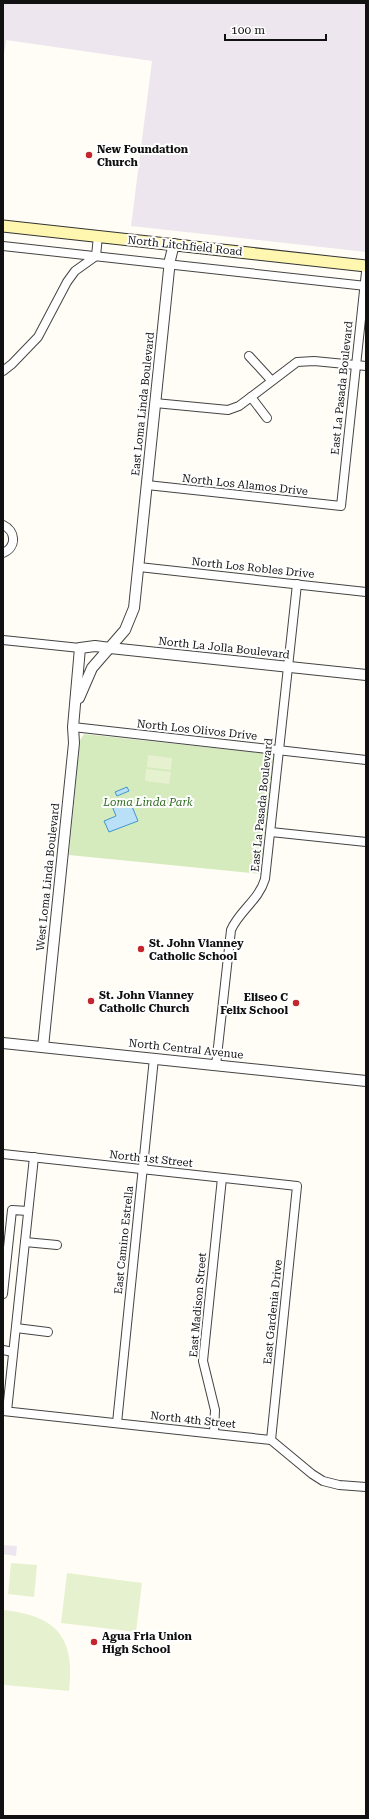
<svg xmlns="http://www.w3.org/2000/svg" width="369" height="1819" font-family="'Roboto Serif',serif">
<rect width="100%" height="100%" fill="#fffdf5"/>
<g fill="#eee6ef">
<path d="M3,3h363v249l-235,-26 21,-165 -146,-21 -3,22z"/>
<path d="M3,1545l14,1 -1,10 -13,-2z"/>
</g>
<path fill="#d5ebbd" d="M84,734l186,20 3,5 -12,115 -192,-19 11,-115z"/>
<g fill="#e6f2cf">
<path d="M148,755l24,3 -1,12 -24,-3z"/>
<path d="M146,769l25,3 -2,12 -24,-3z"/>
<path d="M11,1563l26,2 -3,32 -26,-3z"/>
<path d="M67,1573l75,10 -6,49 -75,-9z"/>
<path d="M3,1610c54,6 72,27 66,81l-64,-6 -2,-2z"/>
</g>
<g fill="#b9e0f7" stroke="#3f96cf">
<path d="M127,787l2,4 -12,5 -2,-4z"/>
<path d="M129,799l9,22 -29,11 -5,-11 12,-5 -4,-10z"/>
</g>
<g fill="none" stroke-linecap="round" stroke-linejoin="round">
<defs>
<g id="minor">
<path d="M3,246l363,40"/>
<path d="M249,356l22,24"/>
<path d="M3,371l9,-7 26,-27 29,-55 8,-11 21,-15 2,-20"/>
<path d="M251,397l16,21"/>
<path d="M155,403l73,7 11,-4 12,-9 46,-35 17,-1 52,5"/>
<path d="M147,485l194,21 25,-234"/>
<path d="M3,525c13,6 14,22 0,28"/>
<path d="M139,567l227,25"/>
<path d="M3,640l77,8"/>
<path d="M73,727l293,33"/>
<path d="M271,832l95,10"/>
<path d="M216,1065l15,-135c8,-19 28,-30 34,-51l32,-295"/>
<path d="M3,1154l294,32 -26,254"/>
<path d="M25,1242l32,3"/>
<path d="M3,1294l9,-84 16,1"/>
<path d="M16,1328l32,4"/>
<path d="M3,1350l10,2"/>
<path d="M3,1411l268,29 41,34 11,7 16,4 27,2"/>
<path d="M7,1411l27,-254"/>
<path d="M117,1423l37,-365"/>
<path d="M214,1433l1,-23 -12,-49 19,-183"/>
</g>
<g id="tertiary">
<path d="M79,698l13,-30 33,-38 9,-22 36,-348 4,-16"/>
<path d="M3,1043l363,38"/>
<path d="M43,1047l31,-304 -1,-16 7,-79 15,-2 15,2 256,27"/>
</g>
<path id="secondary" d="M3,226l363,40"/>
</defs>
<use href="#minor" stroke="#444" stroke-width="10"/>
<use href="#tertiary" stroke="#444" stroke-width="12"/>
<use href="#secondary" stroke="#333" stroke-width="13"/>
<use href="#minor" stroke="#fff" stroke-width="8"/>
<use href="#tertiary" stroke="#fff" stroke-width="10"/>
<use href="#secondary" stroke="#fff6b0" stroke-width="11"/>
</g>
<g fill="#c4262e" stroke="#fff" stroke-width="1.5">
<circle cx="89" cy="155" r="4"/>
<circle cx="141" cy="949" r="4"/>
<circle cx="91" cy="1001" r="4"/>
<circle cx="296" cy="1003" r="4"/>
<circle cx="94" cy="1642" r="4"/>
</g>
<g text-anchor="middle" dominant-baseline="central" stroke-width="4" stroke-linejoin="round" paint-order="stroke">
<g font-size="11" font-weight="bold" fill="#111" stroke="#fff" text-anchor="start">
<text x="97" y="149">New Foundation<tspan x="97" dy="13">Church</tspan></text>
<text x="149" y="943">St. John Vianney<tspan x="149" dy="13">Catholic School</tspan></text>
<text x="99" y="995">St. John Vianney<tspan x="99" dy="13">Catholic Church</tspan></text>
<text x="288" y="997" text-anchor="end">Eliseo C<tspan x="288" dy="13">Felix School</tspan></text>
<text x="102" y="1636">Agua Fria Union<tspan x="102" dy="13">High School</tspan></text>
</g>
<g font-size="11" fill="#111" stroke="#fff">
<text transform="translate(185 246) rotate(6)">North Litchfield Road</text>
<text transform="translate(342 388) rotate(-84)">East La Pasada Boulevard</text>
<text transform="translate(143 404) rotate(-84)">East Loma Linda Boulevard</text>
<text transform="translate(245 485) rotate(6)">North Los Alamos Drive</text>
<text transform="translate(253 568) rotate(6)">North Los Robles Drive</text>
<text transform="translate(224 648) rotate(6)">North La Jolla Boulevard</text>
<text transform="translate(197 730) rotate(6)">North Los Olivos Drive</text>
<text transform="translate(262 805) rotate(-84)">East La Pasada Boulevard</text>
<text transform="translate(48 877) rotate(-84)">West Loma Linda Boulevard</text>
<text transform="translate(186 1049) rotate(6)">North Central Avenue</text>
<text transform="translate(151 1159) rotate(6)">North 1st Street</text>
<text transform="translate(124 1240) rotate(-84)">East Camino Estrella</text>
<text transform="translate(198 1305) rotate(-85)">East Madison Street</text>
<text transform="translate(273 1312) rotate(-84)">East Gardenia Drive</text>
<text transform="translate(193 1420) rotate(6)">North 4th Street</text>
</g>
<g font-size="11" font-style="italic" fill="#2f6b1f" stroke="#fff">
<text x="148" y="802">Loma Linda Park</text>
</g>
</g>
<rect width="369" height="1819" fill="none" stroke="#111111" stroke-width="8"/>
<path d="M225 34v6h101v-6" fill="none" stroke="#111111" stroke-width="2"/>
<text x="231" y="34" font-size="12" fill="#111111" stroke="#ffffff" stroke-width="3" paint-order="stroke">100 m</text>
</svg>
